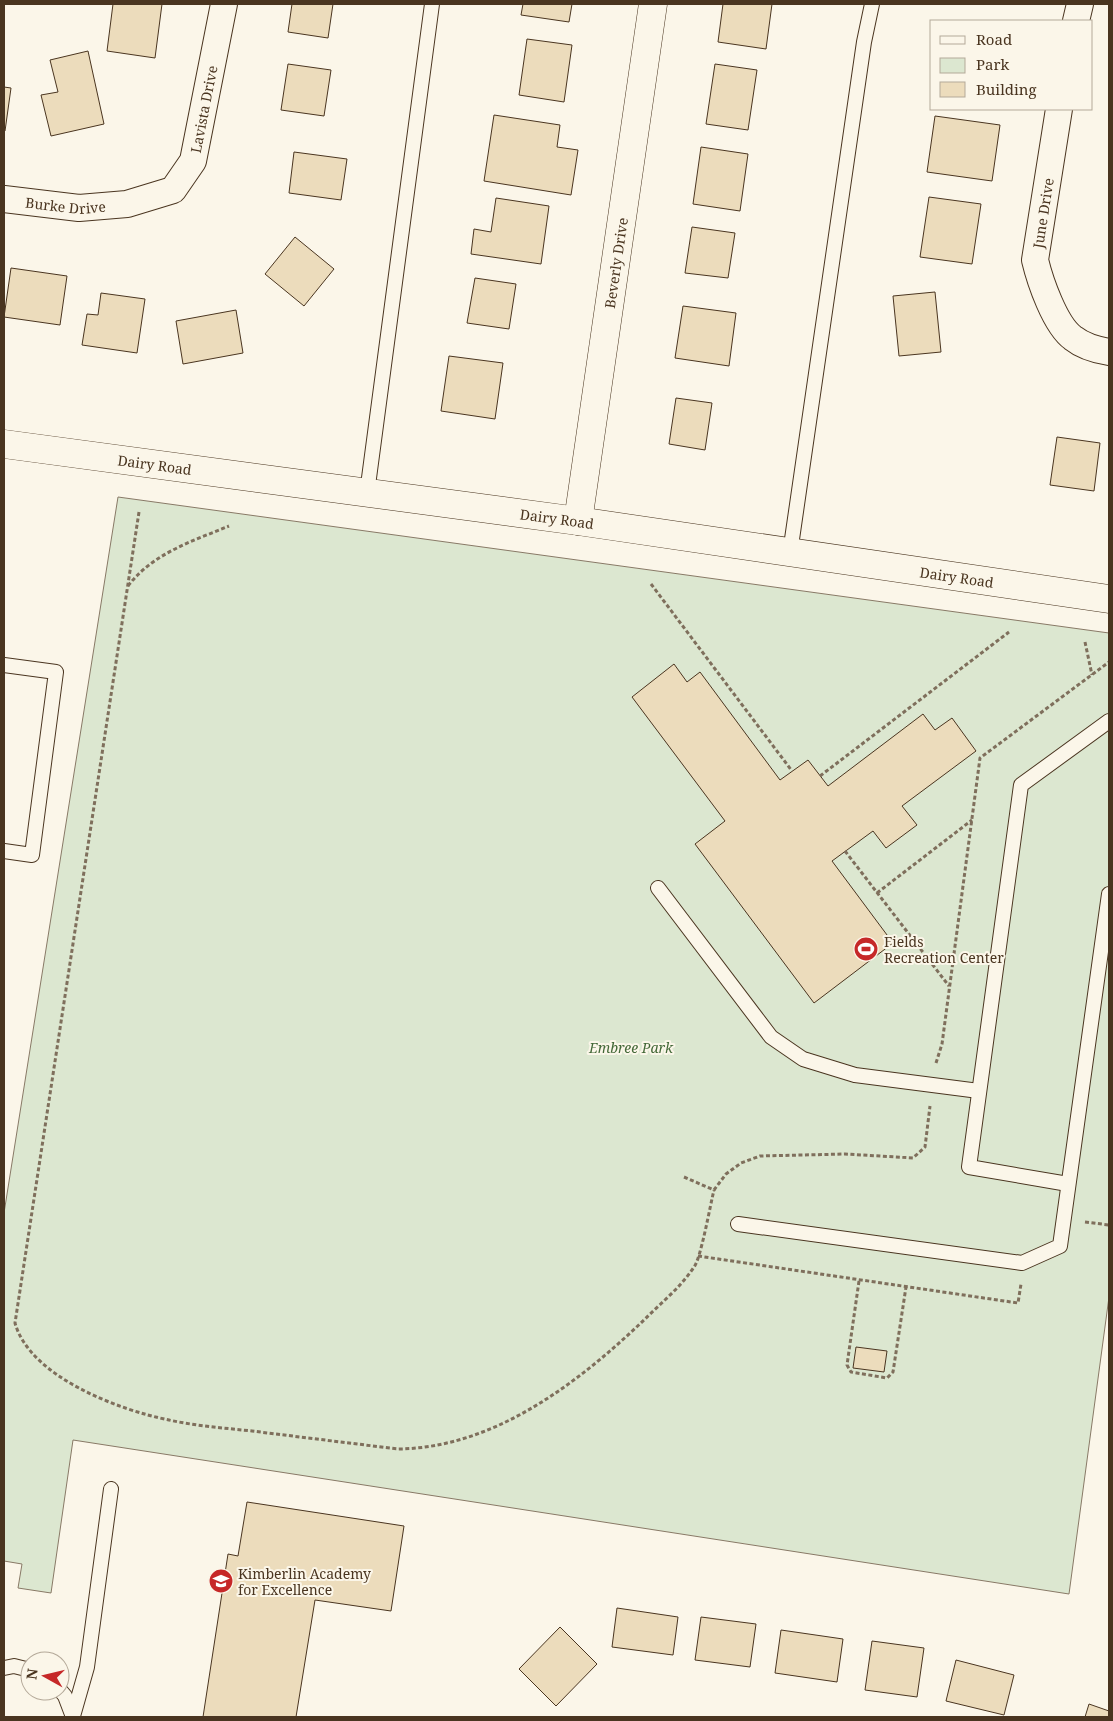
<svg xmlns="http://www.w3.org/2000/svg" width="1113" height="1721" font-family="'Noto Serif',serif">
<rect width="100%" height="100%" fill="#fbf6e9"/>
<path fill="#dce7d0" stroke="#887966" d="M118,497l991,136v664l-40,297 -996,-154 -22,153 -33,-5 4,-24 -18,-3v-348z"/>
<g fill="#ecdcbc" stroke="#4a3520">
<path d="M113,4h49l-7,54 -48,-7z"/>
<path d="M292,4h41l-5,34 -40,-6z"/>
<path d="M523,4h49l-3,18 -48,-7z"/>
<path d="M723,4h49l-6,45 -48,-7z"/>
<path d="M527,39l45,6 -8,57 -45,-7z"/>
<path d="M88,51l16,73 -53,12 -10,-41 17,-3 -8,-32z"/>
<path d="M288,64l43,6 -7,46 -43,-6z"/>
<path d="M715,64l42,6 -9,60 -42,-6z"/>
<path d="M4,87l7,1 -6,43 -1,-1z"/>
<path d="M494,115l66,10 -3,22 21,3 -7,45 -87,-14z"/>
<path d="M935,116l65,9 -8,56 -65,-9z"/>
<path d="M701,147l47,7 -8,57 -47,-7z"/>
<path d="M294,152l53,7 -6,41 -52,-7z"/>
<path d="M929,197l52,7 -9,60 -52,-7z"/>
<path d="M496,198l53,8 -8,58 -70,-10 3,-25 17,3z"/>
<path d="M692,227l43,6 -7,45 -43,-5z"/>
<path d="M295,237l39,32 -30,37 -39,-32z"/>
<path d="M11,268l56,8 -7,49 -56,-8z"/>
<path d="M475,278l41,6 -7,45 -42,-6z"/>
<path d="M935,292l6,60 -42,4 -6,-60z"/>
<path d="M101,293l44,6 -8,54 -55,-8 5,-31 11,1z"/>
<path d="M683,306l53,7 -7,53 -54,-8z"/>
<path d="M236,310l7,43 -60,11 -7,-43z"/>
<path d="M449,356l54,7 -8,56 -54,-8z"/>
<path d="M676,398l36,5 -7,47 -36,-6z"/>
<path d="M1057,437l43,6 -6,48 -44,-6z"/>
<path d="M674,664l13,18 13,-10 80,108 28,-20 20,26 95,-72 12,16 17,-12 24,33 -74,55 15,19 -31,23 -13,-17 -41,30 61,82 -79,60 -119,-159 30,-23 -93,-124z"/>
<path d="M856,1347l31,4 -3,21 -31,-4z"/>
<path d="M247,1502l157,24 -13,85 -76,-11 -19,117h-93l25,-163 10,2z"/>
<path d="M617,1608l61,9 -5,38 -61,-8z"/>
<path d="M701,1617l55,7 -6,43 -55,-7z"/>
<path d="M560,1627l37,37 -41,42 -37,-37z"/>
<path d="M781,1630l62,9 -6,43 -62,-9z"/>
<path d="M872,1641l52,7 -7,49 -52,-7z"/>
<path d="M956,1660l58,15 -10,40 -58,-14z"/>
<path d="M1089,1704l20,7v6h-24z"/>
</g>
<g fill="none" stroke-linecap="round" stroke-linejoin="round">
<defs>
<g id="service">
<path d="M367,493l65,-489"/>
<path d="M790,553l74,-511 8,-38"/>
<path d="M4,665l52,7 -24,183 -28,-4"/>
<path d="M658,888l113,149 32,22 52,16 124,16"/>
<path d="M1068,1184l-99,-17 52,-382 88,-64"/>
<path d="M738,1224l284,39 38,-17 49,-352"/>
<path d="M4,1668l10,-2 16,4"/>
<path d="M60,1690l5,6 8,21"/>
<path d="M73,1716l14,-49 24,-178"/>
</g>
<g id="minor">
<path d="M1076,21l4,-17"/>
<path d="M1059,109l-24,151c5,21 20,65 38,78 10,8 24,12 36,14"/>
<path id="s1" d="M4,199l75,9 48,-4 46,-14 20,-29 31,-157"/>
</g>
<g id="tertiary">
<path id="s2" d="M4,444l574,77 531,78"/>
<path id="s3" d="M578,521l75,-517"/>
</g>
</defs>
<use href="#service" stroke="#4a3520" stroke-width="16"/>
<use href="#minor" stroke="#4a3520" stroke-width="28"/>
<use href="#tertiary" stroke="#4a3520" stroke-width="29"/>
<g stroke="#7f6f5c" stroke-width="3" stroke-dasharray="4 2.5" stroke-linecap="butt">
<path d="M139,512l-124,811c15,54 104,87 154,97 27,6 55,8 83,11 48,6 97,12 146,18 96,-1 180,-66 246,-129 17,-17 37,-33 50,-53 7,-9 16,-61 20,-77"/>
<path d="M651,584l141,187"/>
<path d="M128,586c25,-33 65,-45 101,-60"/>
<path d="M1085,642l7,33"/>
<path d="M820,776l189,-144"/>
<path d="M845,851l104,135"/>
<path d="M877,893l95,-73"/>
<path d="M936,1063l6,-19 38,-286 129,-96"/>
<path d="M684,1177l30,13 12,-16 15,-11 19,-7 85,-2 68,4 12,-11 5,-41"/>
<path d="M1085,1222l24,3"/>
<path d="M698,1256l320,47 3,-19"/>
<path d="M859,1281l-12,84 4,7 36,6 6,-6 13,-85"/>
</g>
<use href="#service" stroke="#fbf6e9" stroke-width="14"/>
<use href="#minor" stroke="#fbf6e9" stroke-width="26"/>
<use href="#tertiary" stroke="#fbf6e9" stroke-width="28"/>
</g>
<defs>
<symbol id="stadium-disc" viewBox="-11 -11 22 22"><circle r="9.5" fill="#c62828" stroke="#fbf6e9"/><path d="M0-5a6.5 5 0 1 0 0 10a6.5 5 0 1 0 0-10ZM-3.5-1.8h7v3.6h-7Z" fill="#fff"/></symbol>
<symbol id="school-disc" viewBox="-11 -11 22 22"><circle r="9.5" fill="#c62828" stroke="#fbf6e9"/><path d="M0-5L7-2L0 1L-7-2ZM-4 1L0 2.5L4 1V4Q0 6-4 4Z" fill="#fff"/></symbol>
</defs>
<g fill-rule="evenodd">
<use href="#stadium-disc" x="852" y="935" width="28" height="28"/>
<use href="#school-disc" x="207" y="1567" width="28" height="28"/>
</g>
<g text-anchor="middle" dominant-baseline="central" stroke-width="4" stroke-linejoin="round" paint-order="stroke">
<g font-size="14" fill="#4a3520" stroke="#fbf6e9">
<text stroke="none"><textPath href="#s1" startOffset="260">Lavista Drive</textPath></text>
<text stroke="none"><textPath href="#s1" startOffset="62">Burke Drive</textPath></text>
<text transform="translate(1043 213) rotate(-81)">June Drive</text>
<text stroke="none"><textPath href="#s3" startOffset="261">Beverly Drive</textPath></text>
<text stroke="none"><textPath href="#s2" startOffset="152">Dairy Road</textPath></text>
<text stroke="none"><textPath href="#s2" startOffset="558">Dairy Road</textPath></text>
<text stroke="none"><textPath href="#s2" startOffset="962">Dairy Road</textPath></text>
</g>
<g font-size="14" fill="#4a3520" stroke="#fbf6e9" text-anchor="start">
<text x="884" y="941">Fields<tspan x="884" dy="16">Recreation Center</tspan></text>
<text x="238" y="1573">Kimberlin Academy<tspan x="238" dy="16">for Excellence</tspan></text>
</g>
<g font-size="14" font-style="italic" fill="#436837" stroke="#fbf6e9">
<text x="631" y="1047">Embree Park</text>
</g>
</g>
<rect width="1113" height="1721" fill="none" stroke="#4a3520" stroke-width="10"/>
<rect x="930" y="20" width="162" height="90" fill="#fbf6e9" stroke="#b4a999"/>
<rect x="940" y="36" width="25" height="8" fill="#fbf6e9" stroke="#b4a999"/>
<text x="976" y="45" font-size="15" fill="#4a3520">Road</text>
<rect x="940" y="58" width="25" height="15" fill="#dce7d0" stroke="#b4a999"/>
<text x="976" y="70" font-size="15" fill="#4a3520">Park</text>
<rect x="940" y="82" width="25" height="15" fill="#ecdcbc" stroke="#b4a999"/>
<text x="976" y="95" font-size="15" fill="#4a3520">Building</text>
<g transform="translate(45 1676) rotate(278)"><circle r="24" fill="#fbf6e9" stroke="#b4a999"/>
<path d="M0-4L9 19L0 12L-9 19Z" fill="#c62828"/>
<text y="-8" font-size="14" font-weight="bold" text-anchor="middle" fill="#4a3520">N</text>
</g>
</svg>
